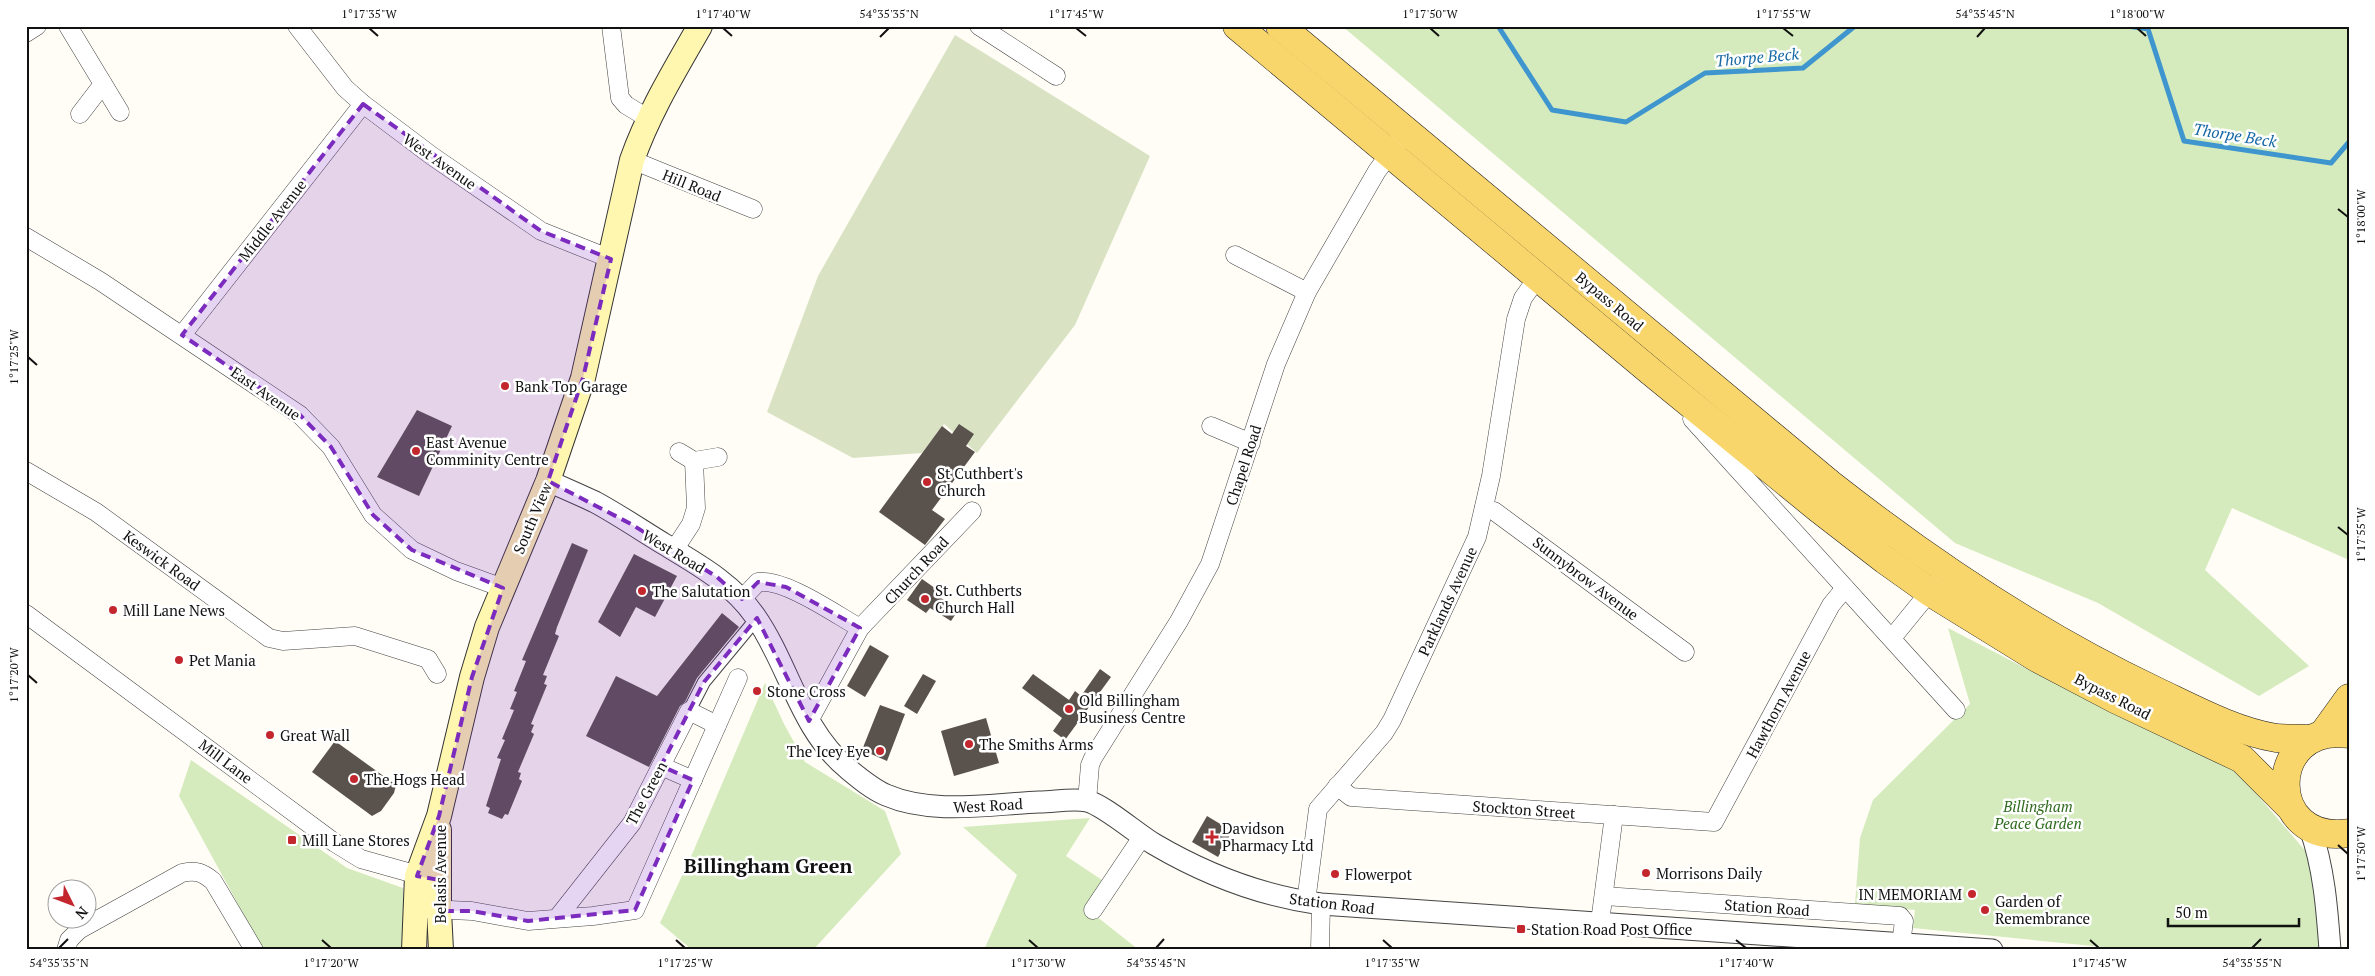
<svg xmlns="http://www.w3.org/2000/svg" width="2375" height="976" font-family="'PT Serif',serif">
<rect width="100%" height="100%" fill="#fffdf5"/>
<g fill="#d5ebbd">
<path d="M1342,26h1007v534l-117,-52 -27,62 104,96 -50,30 -161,-93 -143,-60z"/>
<path d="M1948,628l149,77 139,65 78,91 9,81 -4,8h-186l-220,-22 2,-18 -60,-6 5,-66 13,-38 97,-96z"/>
<path d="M765,683l19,41 21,38 80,49 16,43 -88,96h-121l-32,-27 33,-71z"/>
<path d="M191,760l156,108 56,20 4,62h-144l-84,-154z"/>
<path d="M1090,818l-24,38 39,26 -9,34 43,34h-155l33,-75 -54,-48z"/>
</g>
<path fill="#d9e3c4" d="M955,35l195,121 -75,169 -98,128 -33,-29 -22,29 -69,5 -86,-46 51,-136z"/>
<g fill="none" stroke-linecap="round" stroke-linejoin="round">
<g stroke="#3f96cf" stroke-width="5">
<path d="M1498,26l54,84 74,12 79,-49 98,-5 52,-42"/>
<path d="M2127,26l21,3 36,112 147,22 18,-21"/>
</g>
</g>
<g fill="#5a524d">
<path d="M417,410l35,16 -33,70 -42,-19z"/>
<path d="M959,424l15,10 -8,12 9,6 -43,58 13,9 -20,26 -46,-33 63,-86 10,8z"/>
<path d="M572,543l16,7 -31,77 -2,7 4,2 -16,39 4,1 -3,8 3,1 -16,39 3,1 -3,7 3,2 -16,38 3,1 -2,6 3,2 -14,34 -3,-1 -3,5 -14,-6 2,-5 -4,-2 15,-47 -4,-1 8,-18 -3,-1 12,-29 -4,-1 7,-17 -3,-1 12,-30 -4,-1z"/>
<path d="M634,554l43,22 -22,41 -19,-10 -16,30 -22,-15z"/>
<path d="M922,579l20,14 -3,4 20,12 -8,12 -21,-13 -4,5 -19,-13z"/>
<path d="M722,613l17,14 -42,51 -12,24 -5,4 -31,61 -63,-31 30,-60 41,20z"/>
<path d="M870,645l19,11 -24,41 -18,-11z"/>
<path d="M1100,669l11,8 -46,63 -12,-9 9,-13 -40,-30 11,-14 36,26 6,-9 6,5z"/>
<path d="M923,674l13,7 -19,33 -13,-8z"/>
<path d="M880,705l25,9 -18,47 -25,-11z"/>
<path d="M986,718l13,45 -45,13 -13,-45z"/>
<path d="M335,741l61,44 -2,8 -13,18 -9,5 -60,-44z"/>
<path d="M1207,816l25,15 -14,26 -26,-15z"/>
</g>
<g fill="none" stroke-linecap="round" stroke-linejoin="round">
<defs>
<path id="pedestrian" d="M689,711l15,-29 53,-64"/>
<g id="minor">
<path d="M68,26l52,86"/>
<path d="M297,26l48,62 18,16 69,52 109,75 70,28"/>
<path d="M611,26l9,72 6,7 23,14"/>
<path d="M979,26l77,50"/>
<path d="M26,33l11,-7"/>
<path d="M80,114l23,-30"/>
<path d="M632,160l121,49"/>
<path d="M26,237l74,44 200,134 31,32 42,68 39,35 44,21 47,17"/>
<path d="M1235,255l72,37"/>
<path d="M182,335l181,-231"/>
<path d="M1692,419l264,291"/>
<path d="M1211,426l40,17"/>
<path d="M679,452l15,9 24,-4"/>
<path d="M26,471l70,41 173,126 14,3 72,-5 73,23 9,15"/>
<path d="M1484,508l10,3 191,141"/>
<path d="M674,550l17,-26 5,-16 -2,-47"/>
<path d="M742,599l16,-17c28,-3 77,32 102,46"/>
<path d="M26,614l309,229 26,16 68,19"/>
<path d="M1892,638l44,-54"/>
<path d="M809,721l51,-93 112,-117"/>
<path d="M661,766l32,14"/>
<path d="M1337,786l14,11 363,25 117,-217 14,-17"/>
<path d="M1087,801l3,-36 3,-7 86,-137 31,-57 66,-200 31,-72 70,-121 30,-40"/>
<path d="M1604,896l296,20 4,5 -3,23"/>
<path d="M1306,902l12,-93 66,-76 8,-13 85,-183 14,-61 25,-157 7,-21 15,-21"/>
<path d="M427,909l45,2 56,10 65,-5 42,-6 103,-232"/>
<path d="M1093,910l49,-73"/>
<path d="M558,917l74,-94 57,-112 28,14"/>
<path d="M1600,922l14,-107"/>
<path d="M66,950l3,-10 10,-10 103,-57c14,-3 20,-1 31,8l41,69"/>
<path d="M1320,950l1,-46"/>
</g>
<g id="tertiary">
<path d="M548,481c16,7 32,14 47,21 24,13 46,28 69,42 33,20 68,39 91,72 34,49 45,113 92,152 12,10 25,21 39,27 46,20 104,9 153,7 15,0 33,-4 48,-1 17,4 50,33 67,43 51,30 108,52 167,60l671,46"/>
<path d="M2310,828c14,40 17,80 20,122"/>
</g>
<g id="secondary">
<path d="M439,830v81l2,39"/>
<path d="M414,950l3,-74 22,-60 33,-139 15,-50 61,-146 35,-103 49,-218c17,-48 43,-90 68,-134"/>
</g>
<g id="primary">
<path d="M1237,26l412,344 170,139 66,51 45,32 107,66 80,42 125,59 47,47"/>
<path d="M1280,26l550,458c102,80 209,152 326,207 38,18 78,40 120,47 11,1 23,0 34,1"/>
<path d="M2323,734l26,-36"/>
<path d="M2349,734c-84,-12 -85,112 0,99"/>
</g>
</defs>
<use href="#pedestrian" stroke="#444" stroke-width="14"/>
<use href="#minor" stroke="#444" stroke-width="19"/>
<use href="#tertiary" stroke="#444" stroke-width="23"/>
<use href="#secondary" stroke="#333" stroke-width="26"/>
<use href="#primary" stroke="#222" stroke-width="29"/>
<use href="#pedestrian" stroke="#fff" stroke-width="12"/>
<use href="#minor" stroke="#fff" stroke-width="18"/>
<use href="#tertiary" stroke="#fff" stroke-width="21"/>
<use href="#secondary" stroke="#fff6b0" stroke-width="24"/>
<use href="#primary" stroke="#f9d66b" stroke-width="28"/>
</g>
<path fill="#7b2cbf" fill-opacity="0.2" stroke="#7b2cbf" stroke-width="4" stroke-dasharray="10 6" stroke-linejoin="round" d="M363,104l178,127 70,28 -28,119 -35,103 83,43 86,53 25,22 16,-17 28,5 74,41 -51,93 -52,-103 -53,64 -43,84 32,14 -58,130 -107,11 -56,-10h-33v-31l-22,-4 22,-60 33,-139 31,-89 -91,-38 -39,-35 -42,-68 -31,-32 -118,-80z"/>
<path fill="none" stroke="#111" stroke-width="2" d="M369,28l9,8M723,28l9,8M1076,28l10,8M1430,28l9,8M1783,28l10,8M2137,28l9,8M880,37l9,-9M1977,37l8,-9M2338,209l10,8M28,357l9,8M2338,527l10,8M28,675l9,8M2338,845l10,9M322,940l9,8M676,940l9,8M1029,940l9,8M1383,940l9,8M1736,940l10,8M2090,940l9,8M59,948l9,-9M1156,948l8,-9M2252,948l9,-9"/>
<g fill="#c4262e" stroke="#fff" stroke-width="2">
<circle cx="505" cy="386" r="5"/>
<circle cx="416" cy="451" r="5"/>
<circle cx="927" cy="482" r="5"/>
<circle cx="642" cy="591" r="5"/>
<circle cx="925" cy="599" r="5"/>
<circle cx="113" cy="610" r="5"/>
<circle cx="179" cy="660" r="5"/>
<circle cx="757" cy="691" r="5"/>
<circle cx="1069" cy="709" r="5"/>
<circle cx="270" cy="735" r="5"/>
<circle cx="969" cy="744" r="5"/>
<circle cx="880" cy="751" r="5"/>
<circle cx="354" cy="779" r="5"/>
<path d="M1209.5 829.5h5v5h5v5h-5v5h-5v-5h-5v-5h5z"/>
<rect x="287" y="835" width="10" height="10" rx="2.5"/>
<circle cx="1646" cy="873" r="5"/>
<circle cx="1335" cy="874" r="5"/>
<circle cx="1972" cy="894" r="5"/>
<circle cx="1985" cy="910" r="5"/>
<rect x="1516" y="924" width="10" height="10" rx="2.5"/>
</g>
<g text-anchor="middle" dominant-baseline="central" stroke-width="5" stroke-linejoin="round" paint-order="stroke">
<g font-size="15" fill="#111" stroke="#fff">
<text transform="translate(440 161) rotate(35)">West Avenue</text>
<text transform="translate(692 185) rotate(22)">Hill Road</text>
<text transform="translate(272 220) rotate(-52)">Middle Avenue</text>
<text transform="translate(1610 301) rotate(40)">Bypass Road</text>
<text transform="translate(266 393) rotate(35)">East Avenue</text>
<text transform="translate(1243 465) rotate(-72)">Chapel Road</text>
<text transform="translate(532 518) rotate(-67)">South View</text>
<text transform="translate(674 551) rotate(31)">West Road</text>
<text transform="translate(162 560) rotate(36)">Keswick Road</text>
<text transform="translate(916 570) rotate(-47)">Church Road</text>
<text transform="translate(1586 578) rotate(37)">Sunnybrow Avenue</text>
<text transform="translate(1447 601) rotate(-65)">Parklands Avenue</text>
<text transform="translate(2113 696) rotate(27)">Bypass Road</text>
<text transform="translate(1778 704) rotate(-62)">Hawthorn Avenue</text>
<text transform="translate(226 761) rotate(37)">Mill Lane</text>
<text transform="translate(646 793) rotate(-62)">The Green</text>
<text transform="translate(988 805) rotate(-3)">West Road</text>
<text transform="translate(1524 809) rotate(4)">Stockton Street</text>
<text transform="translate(440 874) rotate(-90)">Belasis Avenue</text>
<text transform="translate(1332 903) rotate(7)">Station Road</text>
<text transform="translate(1767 907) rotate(4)">Station Road</text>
</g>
<g font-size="15" fill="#111" stroke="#fff" text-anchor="start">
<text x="515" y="386">Bank Top Garage</text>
<text x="426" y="442">East Avenue<tspan x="426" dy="17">Comminity Centre</tspan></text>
<text x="937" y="473">St Cuthbert's<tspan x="937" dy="17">Church</tspan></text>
<text x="935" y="590">St. Cuthberts<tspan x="935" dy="17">Church Hall</tspan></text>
<text x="652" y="591">The Salutation</text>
<text x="123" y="610">Mill Lane News</text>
<text x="189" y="660">Pet Mania</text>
<text x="767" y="691">Stone Cross</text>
<text x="1079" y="700">Old Billingham<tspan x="1079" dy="17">Business Centre</tspan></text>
<text x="280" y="735">Great Wall</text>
<text x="979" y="744">The Smiths Arms</text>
<text x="870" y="751" text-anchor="end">The Icey Eye</text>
<text x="364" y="779">The Hogs Head</text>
<text x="1222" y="828">Davidson<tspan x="1222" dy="17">Pharmacy Ltd</tspan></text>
<text x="302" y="840">Mill Lane Stores</text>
<text x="1656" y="873">Morrisons Daily</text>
<text x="1345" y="874">Flowerpot</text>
<text x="1962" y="894" text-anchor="end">IN MEMORIAM</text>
<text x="1995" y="901">Garden of<tspan x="1995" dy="17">Remembrance</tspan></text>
<text x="1531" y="929">Station Road Post Office</text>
</g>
<g font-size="15" font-style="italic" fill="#2f6b1f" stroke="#fff">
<text x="2038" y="806">Billingham<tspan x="2038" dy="17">Peace Garden</tspan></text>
</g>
<g font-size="16" font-style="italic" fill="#1768a6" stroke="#fff">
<text transform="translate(1757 57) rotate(-5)">Thorpe Beck</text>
<text transform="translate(2235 135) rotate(9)">Thorpe Beck</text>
</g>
<g font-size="20" font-weight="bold" fill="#111" stroke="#fff">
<text x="768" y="865">Billingham Green</text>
</g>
</g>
<rect width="2375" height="976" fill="none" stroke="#ffffff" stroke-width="55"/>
<g transform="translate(72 904) rotate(132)"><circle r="24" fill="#ffffff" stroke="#a0a0a0"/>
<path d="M0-4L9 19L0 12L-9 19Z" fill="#c4262e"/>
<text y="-8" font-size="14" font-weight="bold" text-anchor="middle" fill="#111111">N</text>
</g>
<path d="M2168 918v8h131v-8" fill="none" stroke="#111111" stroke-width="2.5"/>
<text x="2175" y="918" font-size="15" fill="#111111" stroke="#ffffff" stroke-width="4" paint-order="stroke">50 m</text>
<rect x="28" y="28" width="2320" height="920" fill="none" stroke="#111" stroke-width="2"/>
<g font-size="12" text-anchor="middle" fill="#111">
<text x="369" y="18">1°17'35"W</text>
<text x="723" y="18">1°17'40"W</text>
<text x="889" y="18">54°35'35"N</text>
<text x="1076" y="18">1°17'45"W</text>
<text x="1430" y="18">1°17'50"W</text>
<text x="1783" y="18">1°17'55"W</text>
<text x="1985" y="18">54°35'45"N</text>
<text x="2137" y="18">1°18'00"W</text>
<text transform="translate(2361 217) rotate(-90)" y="4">1°18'00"W</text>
<text transform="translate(14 357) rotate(-90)" y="4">1°17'25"W</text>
<text transform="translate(2361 535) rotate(-90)" y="4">1°17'55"W</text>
<text transform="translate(14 675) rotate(-90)" y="4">1°17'20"W</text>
<text transform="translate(2361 854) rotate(-90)" y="4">1°17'50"W</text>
<text x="59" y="967">54°35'35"N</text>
<text x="331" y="967">1°17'20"W</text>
<text x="685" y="967">1°17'25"W</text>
<text x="1038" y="967">1°17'30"W</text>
<text x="1156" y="967">54°35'45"N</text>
<text x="1392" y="967">1°17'35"W</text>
<text x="1746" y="967">1°17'40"W</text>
<text x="2099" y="967">1°17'45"W</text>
<text x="2252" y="967">54°35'55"N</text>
</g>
</svg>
